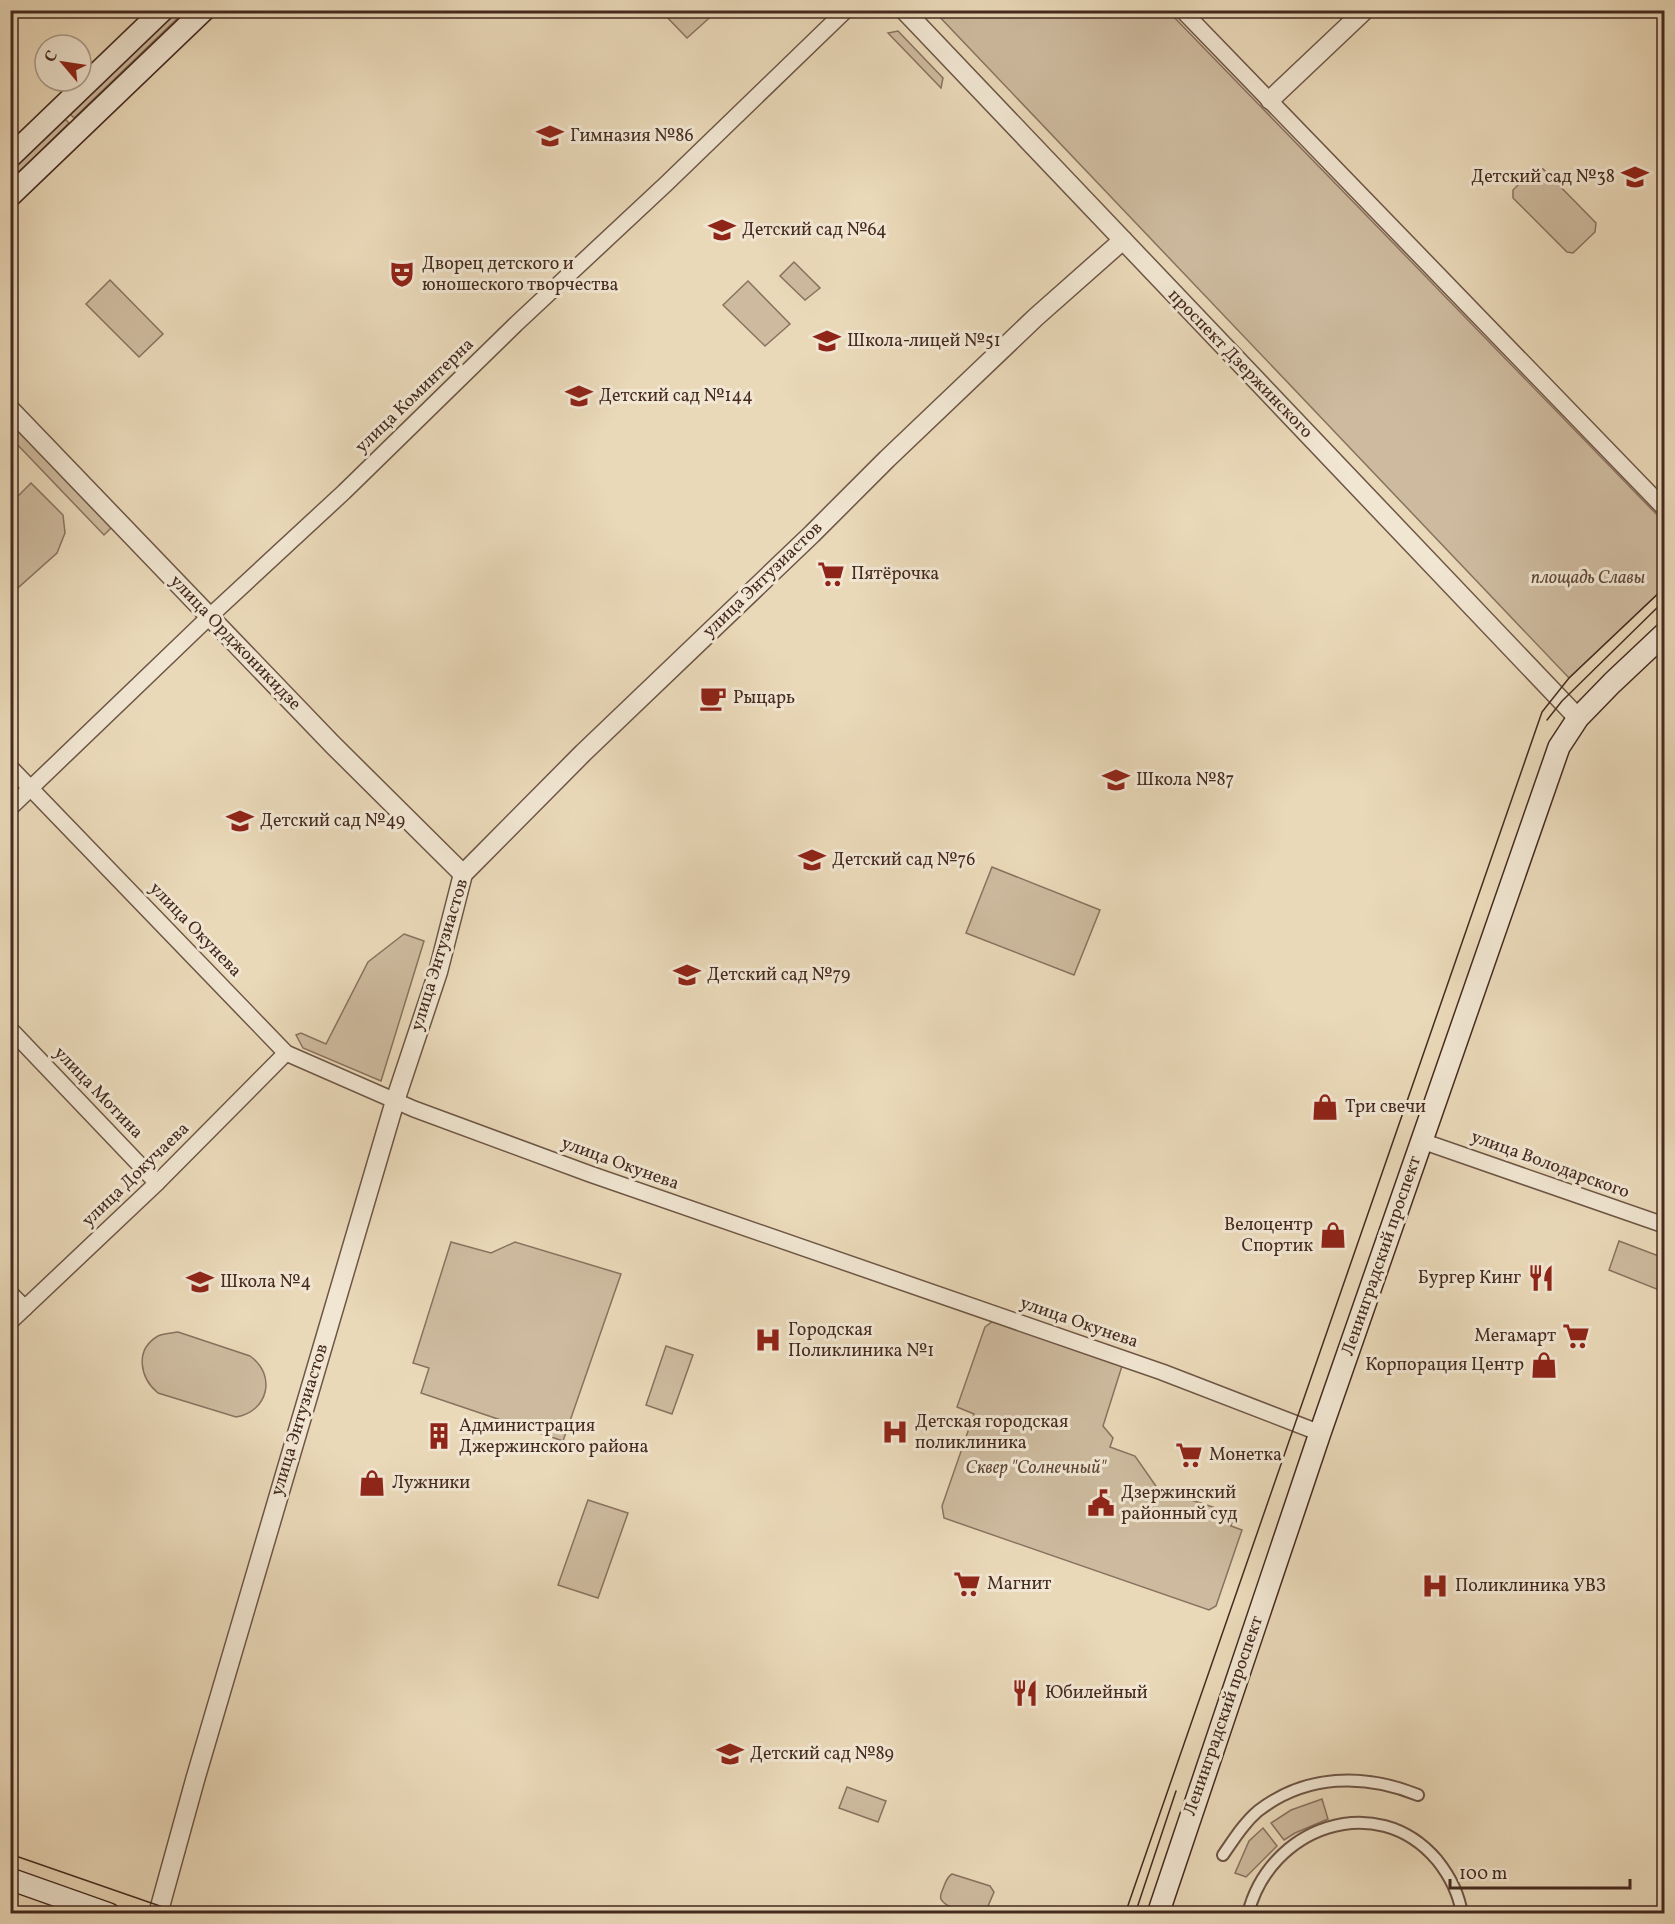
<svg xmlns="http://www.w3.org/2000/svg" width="1675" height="1924" font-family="Vollkorn,serif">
<rect width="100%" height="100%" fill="#ead9b9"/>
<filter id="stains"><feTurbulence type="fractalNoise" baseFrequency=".00333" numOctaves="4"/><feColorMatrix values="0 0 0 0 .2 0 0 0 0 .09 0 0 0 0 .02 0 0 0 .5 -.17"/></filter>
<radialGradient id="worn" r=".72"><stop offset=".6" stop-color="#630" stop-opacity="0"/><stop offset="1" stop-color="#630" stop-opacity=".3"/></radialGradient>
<g fill="#cebb9f" stroke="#8a7260" stroke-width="1.5">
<path d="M169,11h16l-111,107 -8,-8z"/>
<path d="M668,11v-1l49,1 -30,27 -23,-24z"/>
<path d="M934,11h234l496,511v66l-95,90z"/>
<path d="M898,31l45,47 -2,10 -53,-55z"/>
<path d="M61,115l8,8 -58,57v-16z"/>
<path d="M1536,167l7,2 53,54 -1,9 -22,21 -6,-1 -54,-54v-8z"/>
<path d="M794,262l26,26 -15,12 -25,-24z"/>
<path d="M110,280l53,54 -24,23 -53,-53z"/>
<path d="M748,281l42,43 -25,22 -42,-41z"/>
<path d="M10,422l102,105 -8,8 -93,-97z"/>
<path d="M31,483l32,32 2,18 -8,20 -46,41v-91z"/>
<path d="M992,867l108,43 -26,65 -108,-42z"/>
<path d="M404,934l20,7 -43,140 -78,-33 -7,-13 5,-2 25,11 42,-82z"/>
<path d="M1619,1241l45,17v34l-55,-22z"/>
<path d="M451,1242l40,11 24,-11 106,32 -58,167 -142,-48 8,-25 -16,-5z"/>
<path d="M993,1321l129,45 -19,60 10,12 -3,9 25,9 23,33 76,25 -3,12 11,4 -26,76 -7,4 -265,-92 -2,-12 32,-92 -17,-7 28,-80z"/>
<path d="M178,1332l72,24c27,19 18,56 -14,61l-78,-24c-18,-15 -24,-43 0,-57 6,-3 14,-3 20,-4z"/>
<path d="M666,1346l27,9 -21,59 -26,-9z"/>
<path d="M588,1500l40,13 -30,85 -40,-13z"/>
<path d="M847,1787l39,14 -8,21 -39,-14z"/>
<path d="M1322,1799l6,20 -33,14 -11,7 -13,-17 20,-13z"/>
<path d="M1263,1828l14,18 -31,31 -11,-4 14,-32z"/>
<path d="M952,1874l38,12 4,6 -9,21c-9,1 -40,-4 -44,-14 -2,-4 2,-9 3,-13 2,-5 3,-9 8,-12z"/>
</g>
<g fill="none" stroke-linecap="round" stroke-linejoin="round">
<defs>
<g id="pedestrian">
<path d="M1223,1855c11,-16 21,-32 35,-44 48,-37 106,-38 160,-16"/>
<path d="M1248,1914c21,-86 128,-126 189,-54 12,15 22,34 25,54"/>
</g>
<g id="minor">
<path d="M1182,10l482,498"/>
<path d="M10,767l276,286 128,56 176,65 572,198 158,61"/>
<path d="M10,808l199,-191 135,-125 172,-168 151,-141 179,-173"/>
<path d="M10,1029l147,154"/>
<path d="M1422,1141l242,84"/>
<path d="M10,1293l15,15"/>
<path d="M10,1322l147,-139 129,-130"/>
</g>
<g id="tertiary">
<path d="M904,10l674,708"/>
<path d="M1270,100l95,-90"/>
<path d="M10,409l323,336 130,129"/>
<path d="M158,1914l37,-134 200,-679 43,-129 25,-98 120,-121 229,-219 75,-75 149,-142 87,-77"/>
</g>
<g id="secondary">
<path d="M10,157l153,-147"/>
<path d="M10,196l194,-186"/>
<path d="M10,1879l99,35"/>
<path d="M1158,1914l162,-481 239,-686 19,-29 34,-35 52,-49"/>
</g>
</defs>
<use href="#pedestrian" stroke="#6e5646" stroke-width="14"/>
<use href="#minor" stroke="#6e5646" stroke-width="18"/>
<use href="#tertiary" stroke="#6e5646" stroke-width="21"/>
<use href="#secondary" stroke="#452a20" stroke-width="24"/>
<use href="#pedestrian" stroke="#f1e6d2" stroke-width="10"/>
<use href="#minor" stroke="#f1e6d2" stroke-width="15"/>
<use href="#tertiary" stroke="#f1e6d2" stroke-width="18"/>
<use href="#secondary" stroke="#f1e6d2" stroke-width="21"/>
<g stroke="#452a20" stroke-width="1.5">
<path d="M1547,720l15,-19 102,-100"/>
<path d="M10,1854l173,60"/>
<path d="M1125,1914l417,-1202 27,-34 95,-90"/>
<path d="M1135,1914l41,-123"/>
</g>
</g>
<defs>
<symbol id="school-bare" viewBox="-9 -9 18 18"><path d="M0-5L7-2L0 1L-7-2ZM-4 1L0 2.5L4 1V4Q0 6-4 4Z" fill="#8f2418" stroke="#f1e6d2" stroke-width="2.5" paint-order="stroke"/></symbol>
<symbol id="theatre-bare" viewBox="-9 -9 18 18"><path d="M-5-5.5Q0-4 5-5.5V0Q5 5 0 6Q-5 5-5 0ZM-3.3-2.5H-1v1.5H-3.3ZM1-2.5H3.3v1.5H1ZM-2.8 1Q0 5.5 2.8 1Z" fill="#8f2418" stroke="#f1e6d2" stroke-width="2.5" paint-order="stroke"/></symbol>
<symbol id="supermarket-bare" viewBox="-9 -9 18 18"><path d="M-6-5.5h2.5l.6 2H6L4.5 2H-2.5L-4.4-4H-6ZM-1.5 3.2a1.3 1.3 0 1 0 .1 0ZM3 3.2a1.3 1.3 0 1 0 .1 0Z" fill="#8f2418" stroke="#f1e6d2" stroke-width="2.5" paint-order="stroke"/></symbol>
<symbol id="cafe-bare" viewBox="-9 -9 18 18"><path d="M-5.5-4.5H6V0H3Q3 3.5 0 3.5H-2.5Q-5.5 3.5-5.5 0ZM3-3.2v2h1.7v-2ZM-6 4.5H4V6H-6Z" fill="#8f2418" stroke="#f1e6d2" stroke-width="2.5" paint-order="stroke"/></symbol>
<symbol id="shop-bare" viewBox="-9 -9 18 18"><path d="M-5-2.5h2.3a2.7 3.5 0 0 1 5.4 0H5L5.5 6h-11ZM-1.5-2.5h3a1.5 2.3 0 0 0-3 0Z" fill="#8f2418" stroke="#f1e6d2" stroke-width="2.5" paint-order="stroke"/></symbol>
<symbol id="restaurant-bare" viewBox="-9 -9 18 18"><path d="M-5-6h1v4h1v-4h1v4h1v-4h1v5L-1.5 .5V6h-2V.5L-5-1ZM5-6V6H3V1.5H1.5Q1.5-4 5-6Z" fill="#8f2418" stroke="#f1e6d2" stroke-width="2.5" paint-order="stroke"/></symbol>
<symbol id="hospital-bare" viewBox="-9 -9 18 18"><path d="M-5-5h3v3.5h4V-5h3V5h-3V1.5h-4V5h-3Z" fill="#8f2418" stroke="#f1e6d2" stroke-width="2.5" paint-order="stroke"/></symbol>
<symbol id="building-bare" viewBox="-9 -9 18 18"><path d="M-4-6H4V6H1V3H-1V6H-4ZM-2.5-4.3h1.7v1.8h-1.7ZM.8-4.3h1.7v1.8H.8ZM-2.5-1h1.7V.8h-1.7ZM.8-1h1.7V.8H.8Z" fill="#8f2418" stroke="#f1e6d2" stroke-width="2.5" paint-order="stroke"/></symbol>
<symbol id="civic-bare" viewBox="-9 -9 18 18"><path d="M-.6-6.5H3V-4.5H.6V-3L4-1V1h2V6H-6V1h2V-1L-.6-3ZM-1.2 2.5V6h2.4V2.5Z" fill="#8f2418" stroke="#f1e6d2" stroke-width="2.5" paint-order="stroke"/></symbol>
</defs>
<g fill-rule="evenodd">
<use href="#school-bare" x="531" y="117" width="38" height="38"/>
<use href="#school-bare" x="1616" y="158" width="38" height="38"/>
<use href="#school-bare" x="703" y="211" width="38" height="38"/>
<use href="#theatre-bare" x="383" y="255" width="38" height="38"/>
<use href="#school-bare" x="808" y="322" width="38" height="38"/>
<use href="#school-bare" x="560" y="377" width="38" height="38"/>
<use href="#supermarket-bare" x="812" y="555" width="38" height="38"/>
<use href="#cafe-bare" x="694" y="679" width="38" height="38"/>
<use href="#school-bare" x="1097" y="761" width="38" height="38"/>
<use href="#school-bare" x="221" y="802" width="38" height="38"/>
<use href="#school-bare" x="793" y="841" width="38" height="38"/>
<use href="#school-bare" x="668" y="956" width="38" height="38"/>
<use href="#shop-bare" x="1306" y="1088" width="38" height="38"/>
<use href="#shop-bare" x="1314" y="1216" width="38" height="38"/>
<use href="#restaurant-bare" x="1522" y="1259" width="38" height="38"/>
<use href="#school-bare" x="181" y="1263" width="38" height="38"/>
<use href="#supermarket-bare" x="1557" y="1317" width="38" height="38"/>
<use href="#hospital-bare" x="749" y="1321" width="38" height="38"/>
<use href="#shop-bare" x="1525" y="1346" width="38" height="38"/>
<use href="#hospital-bare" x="876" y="1413" width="38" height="38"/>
<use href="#building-bare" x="420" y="1417" width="38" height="38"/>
<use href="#supermarket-bare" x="1170" y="1436" width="38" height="38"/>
<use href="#shop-bare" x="353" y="1464" width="38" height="38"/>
<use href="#civic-bare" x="1082" y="1484" width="38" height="38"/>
<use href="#supermarket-bare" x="948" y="1565" width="38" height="38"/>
<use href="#hospital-bare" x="1416" y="1567" width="38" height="38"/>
<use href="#restaurant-bare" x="1006" y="1674" width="38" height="38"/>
<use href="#school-bare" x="711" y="1735" width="38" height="38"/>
</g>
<g text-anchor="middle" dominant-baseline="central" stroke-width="6" stroke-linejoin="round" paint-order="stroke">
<g font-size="18" fill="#452a20" stroke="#f1e6d2" text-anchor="start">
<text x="570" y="136">Гимназия №86</text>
<text x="1615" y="177" text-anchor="end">Детский сад №38</text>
<text x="742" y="230">Детский сад №64</text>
<text x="422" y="264">Дворец детского и<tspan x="422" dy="21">юношеского творчества</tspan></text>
<text x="847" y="341">Школа-лицей №51</text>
<text x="599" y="396">Детский сад №144</text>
<text x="851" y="574">Пятёрочка</text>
<text x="733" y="698">Рыцарь</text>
<text x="1136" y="780">Школа №87</text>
<text x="260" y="821">Детский сад №49</text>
<text x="832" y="860">Детский сад №76</text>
<text x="707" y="975">Детский сад №79</text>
<text x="1345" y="1107">Три свечи</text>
<text x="1313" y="1225" text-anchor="end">Велоцентр<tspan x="1313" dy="21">Спортик</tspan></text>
<text x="1521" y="1278" text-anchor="end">Бургер Кинг</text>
<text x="220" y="1282">Школа №4</text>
<text x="788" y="1330">Городская<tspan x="788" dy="21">Поликлиника №1</tspan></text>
<text x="1556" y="1336" text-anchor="end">Мегамарт</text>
<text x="1524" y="1365" text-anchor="end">Корпорация Центр</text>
<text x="915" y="1422">Детская городская<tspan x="915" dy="21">поликлиника</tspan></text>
<text x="459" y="1426">Администрация<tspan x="459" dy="21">Джержинского района</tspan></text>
<text x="1209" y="1455">Монетка</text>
<text x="392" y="1483">Лужники</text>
<text x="1121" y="1493">Дзержинский<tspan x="1121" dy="21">районный суд</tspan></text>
<text x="987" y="1584">Магнит</text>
<text x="1455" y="1586">Поликлиника УВЗ</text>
<text x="1045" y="1693">Юбилейный</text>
<text x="750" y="1754">Детский сад №89</text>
</g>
<g font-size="18" fill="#452a20" stroke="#f1e6d2">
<text transform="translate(1240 364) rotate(46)">проспект Дзержинского</text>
<text transform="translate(415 396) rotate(-44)">улица Коминтерна</text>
<text transform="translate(763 580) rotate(-44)">улица Энтузиастов</text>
<text transform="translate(235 643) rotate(46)">улица Орджоникидзе</text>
<text transform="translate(195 930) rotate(46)">улица Окунева</text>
<text transform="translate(440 955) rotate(-73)">улица Энтузиастов</text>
<text transform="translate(98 1093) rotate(46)">улица Мотина</text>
<text transform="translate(620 1164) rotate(20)">улица Окунева</text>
<text transform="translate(1550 1165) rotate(20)">улица Володарского</text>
<text transform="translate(136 1175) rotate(-44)">улица Докучаева</text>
<text transform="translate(1382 1256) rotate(-71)">Ленинградский проспект</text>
<text transform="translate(1079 1323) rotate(19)">улица Окунева</text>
<text transform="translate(300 1420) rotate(-73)">улица Энтузиастов</text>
<text transform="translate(1224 1716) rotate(-71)">Ленинградский проспект</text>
</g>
<g font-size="18" font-style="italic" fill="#604739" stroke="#f1e6d2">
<text x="1588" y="578">площадь Славы</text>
<text x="1036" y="1468">Сквер "Солнечный"</text>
</g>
</g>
<rect width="1675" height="1924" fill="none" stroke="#ead9b9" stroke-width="36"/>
<rect x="12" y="12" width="1651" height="1900" fill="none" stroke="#452a20" stroke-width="3"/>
<rect x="18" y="18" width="1639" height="1888" fill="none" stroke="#452a20" stroke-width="1.5"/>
<g transform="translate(63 63) rotate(299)"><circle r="28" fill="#f1e6d2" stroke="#ac9b8b" stroke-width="1.5"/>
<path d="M0-4.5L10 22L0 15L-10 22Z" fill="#8f2418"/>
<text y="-9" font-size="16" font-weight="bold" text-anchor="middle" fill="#452a20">С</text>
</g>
<path d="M1450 1879v9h180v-9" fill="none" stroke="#452a20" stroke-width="3"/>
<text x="1459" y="1879" font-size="18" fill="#452a20" stroke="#f1e6d2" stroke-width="4.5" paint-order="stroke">100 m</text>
<rect width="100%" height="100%" filter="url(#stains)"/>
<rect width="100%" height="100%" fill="url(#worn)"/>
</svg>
